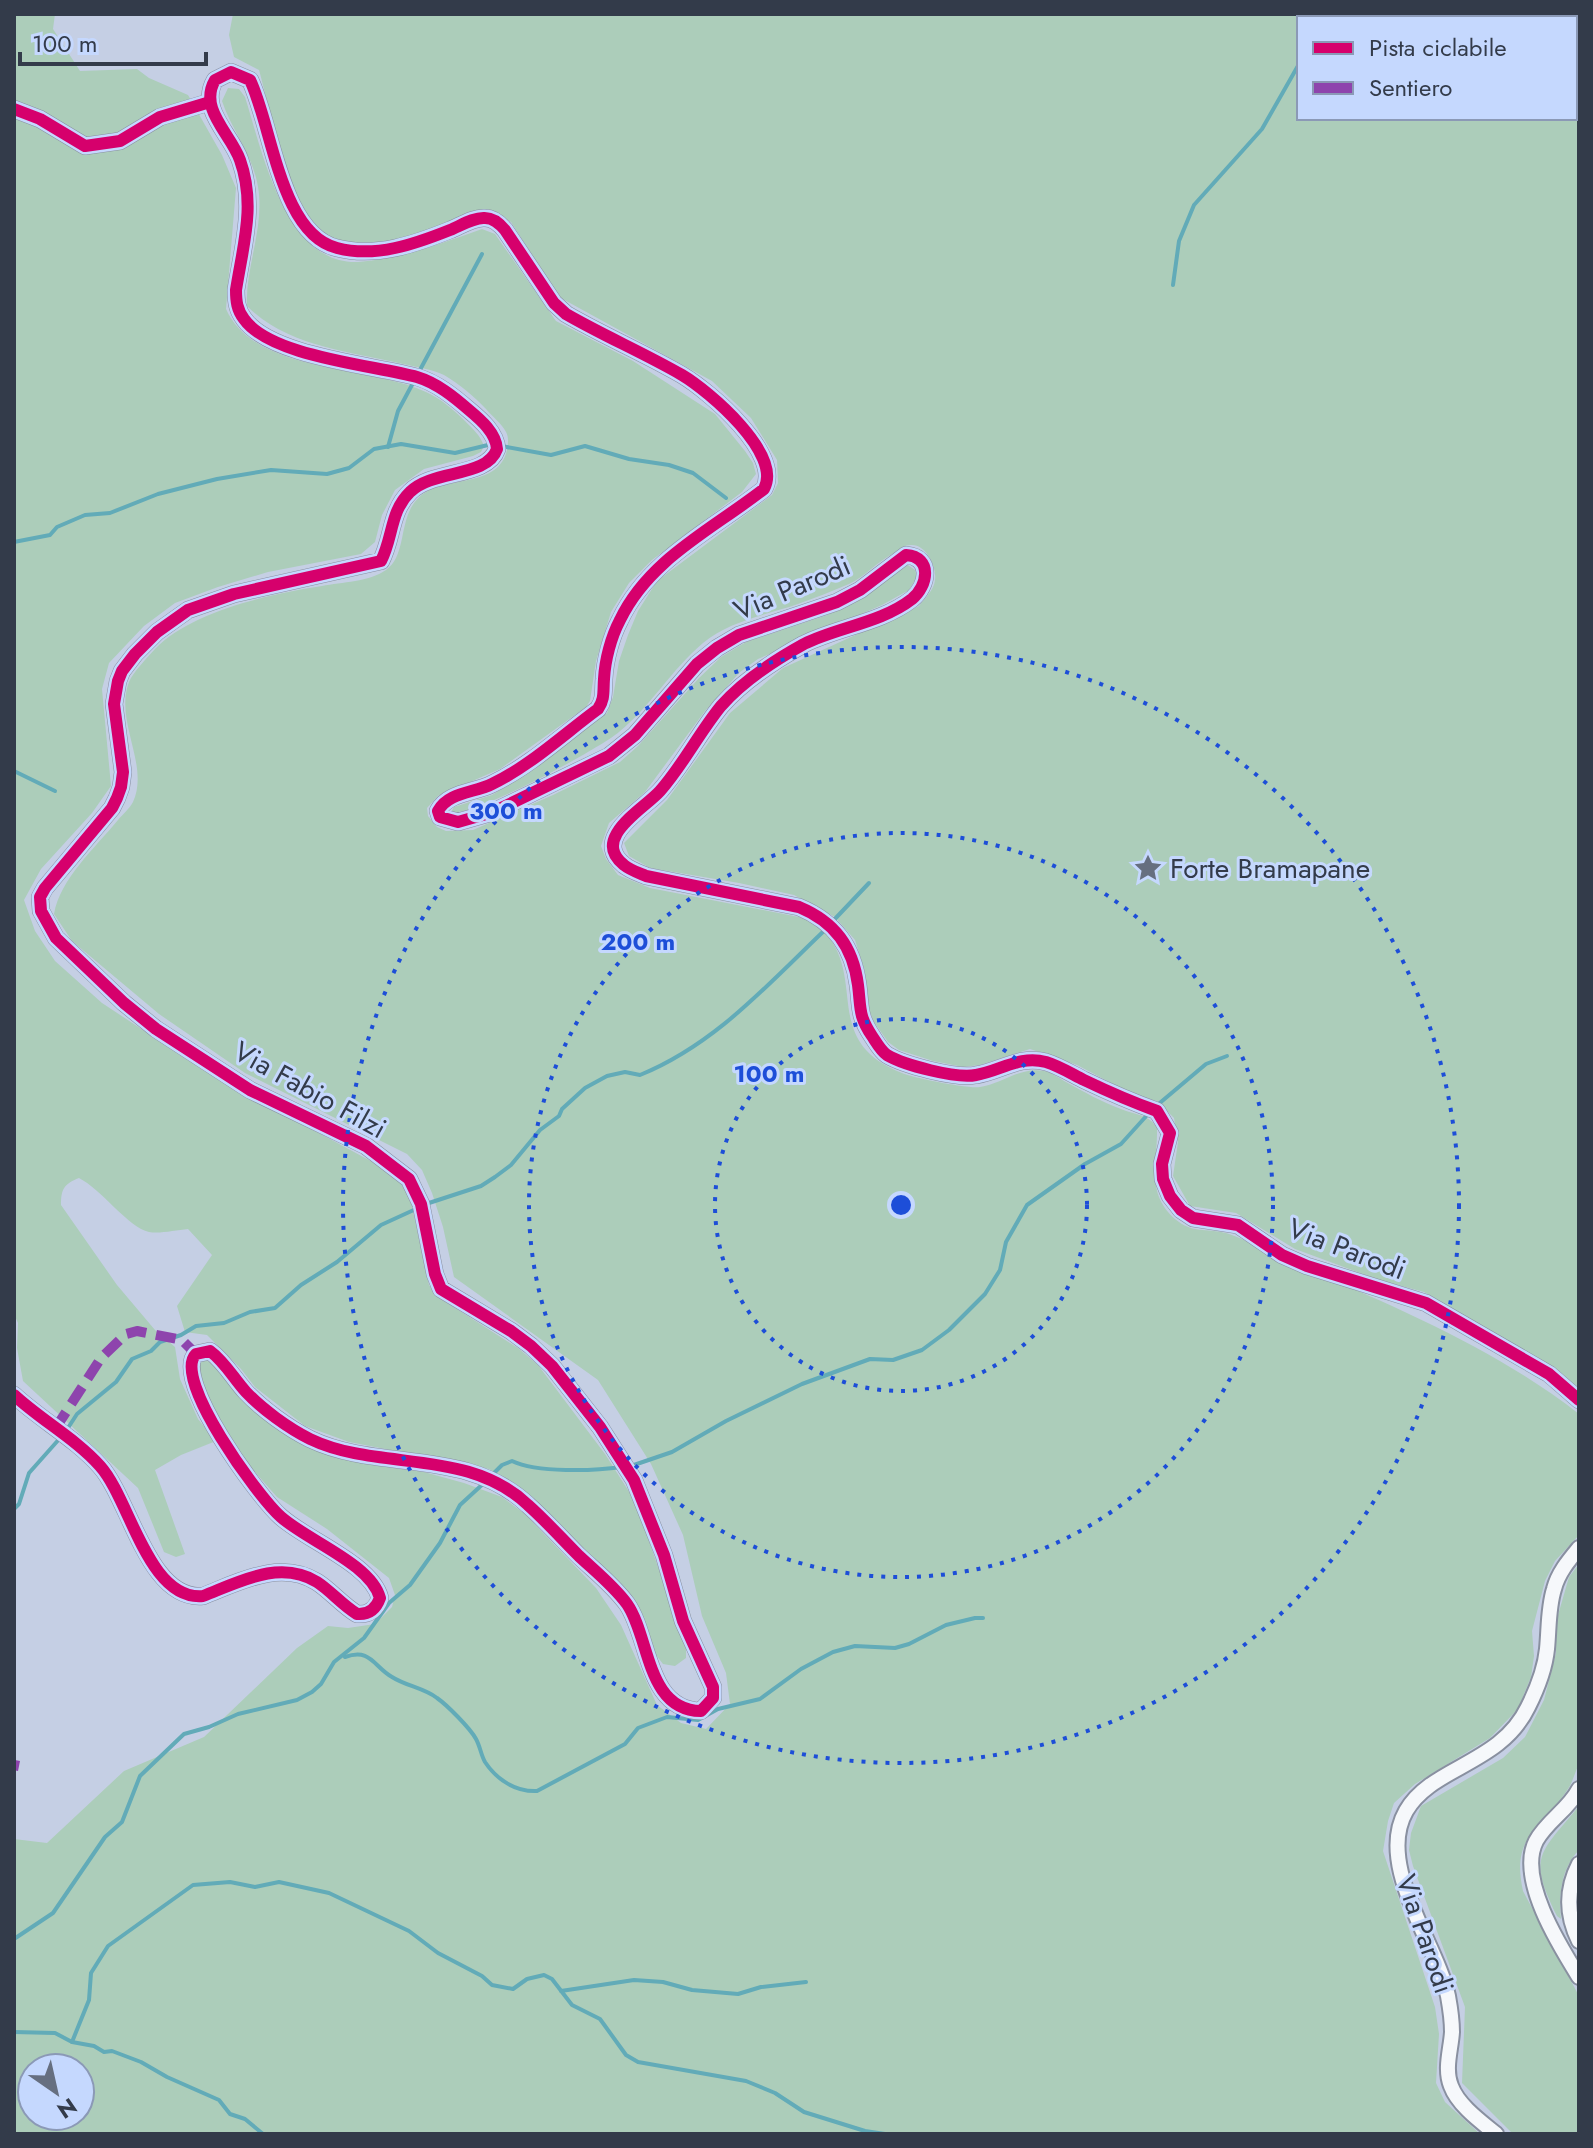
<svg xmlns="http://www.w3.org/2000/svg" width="1593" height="2148" font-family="Jost,sans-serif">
<rect width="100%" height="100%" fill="#c5cfe4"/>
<g fill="#accdba" fill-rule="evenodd">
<path d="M14,14h41l-2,15 27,42 57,-2 12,9 39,17 34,60 14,33 -10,121c29,65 142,56 200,83 15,7 27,17 39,29 8,8 15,14 19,25l-3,6 -8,4 -49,13 -29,21 -13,25 -7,27 -14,12 -93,18 -50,15 -43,16 -31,23 -35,37 -7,26 9,97 -19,27 -51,56 -17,31 11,31 20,30 47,42 91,60 61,35 126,68 21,18 9,13 19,88 9,12 80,51 20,17 67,89 30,47 51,146v11l-11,8 -12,-2 -7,-9 -20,-51 -17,-20 -103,-100 -27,-15 -140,-27 -44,-16 -50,-39 -14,-18 -34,-34 -22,-3 -8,-26 35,-51 -24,-26c-12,1 -28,5 -39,3 -20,-4 -48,-43 -70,-54 -15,6 -18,11 -18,27l56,80 38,45 20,17 5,32 18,40 18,22 -35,14 -26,15 30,84 -9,3 -12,-5 -26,-64 -115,-107 -6,-33 1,-25 -4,-9z"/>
<path d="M233,14h1326l-20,4h-240v100h276v-60l4,-1v1332l-18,-16 -137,-81 -45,-12 -84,-31 -59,-36 -46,-7 -17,-30 5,-34 -4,-24 -17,-17 -23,-6 -57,-30 -47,-16 -50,16 -17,2 -30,-6 -34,-11 -11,-8 -14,-20 -5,-12 -4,-38 -10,-32 -20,-23 -41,-22 -55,-12 -89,-15 -21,-12 -5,-13 43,-43 63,-87 53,-45 136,-62c6,-8 15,-16 16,-26 2,-13 -9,-37 -25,-35 -5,0 -11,5 -16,8 -16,8 -31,25 -45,31 -17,7 -34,14 -51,20 -32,11 -69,17 -95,39 -32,27 -52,63 -84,89 -20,17 -147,86 -168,80l3,-5 38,-12 24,-15 91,-67 6,-16 6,-36 9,-26 10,-24 19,-30 115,-86 6,-12 -1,-23 -26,-42 -39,-37 -153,-84 -48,-75 -23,-13c-24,10 -69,31 -92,34 -23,3 -53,4 -72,-9 -34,-21 -54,-125 -65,-164l-25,-13 -5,-22z"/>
<path d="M228,88l11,1 6,8c17,53 40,168 113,165 43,-3 84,-19 124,-33l13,5 61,87 77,40 82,53 30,37 8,12 3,11 -14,18 -90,68 -23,23 -18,29 -15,49 -6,40 -4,6 -86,62 -62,27 -11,12 1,8 9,11 9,4 27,-1 80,-35 67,-33 18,-16 61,-68 22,-21 25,-15 81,-27 26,-12 55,-38 7,5 2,7 -8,13 -27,15 -124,54 -18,13 -35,39 -60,81 -36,31 -8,23 5,13 12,16 32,13 154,30c6,4 15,8 20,13 44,49 -4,110 78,142 12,5 66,16 78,14 22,-3 41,-21 64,-16 7,1 15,7 22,11 18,10 36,20 55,27 14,6 28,5 36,19 1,34 -12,65 18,91 18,15 31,9 51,14 14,4 27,12 39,18 107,46 222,91 314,163v121l-24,26 -10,20 -13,50 2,25 -3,21 -13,32 -28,29 -75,46 -21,19 -6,18 -5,30 52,156 4,27 -3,49 9,19 35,32h-1466v-295l33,4 77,-72 80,-34 93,-89 31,-22 20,2 27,-4 17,-17 3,-12 -6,-17 -62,-49 -50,-32 -30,-34 -38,-61 -10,-27v-12l3,-3 9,2 32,39 63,46 60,17 58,8 40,11 38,14 23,17 71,74 25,37 36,80 24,18 25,6 24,-25 -4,-31 -24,-57 -19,-81 -32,-71 -53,-84 -144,-103 -11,-50 -11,-34 -10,-23 -15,-16 -162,-81 -86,-59 -87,-73 -18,-27c6,-35 41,-66 64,-94 4,-5 12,-12 15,-18 17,-37 -19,-81 -4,-120 4,-10 18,-24 26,-33 36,-38 115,-55 167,-63 20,-4 47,-4 64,-16 24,-17 9,-59 40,-78 25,-15 73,-6 81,-42 1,-6 2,-13 -1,-18 -4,-8 -14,-16 -20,-23 -12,-13 -27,-25 -42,-34 -12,-6 -28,-8 -41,-11 -54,-13 -115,-17 -156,-58 -2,-39 18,-79 11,-119 -5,-32 -26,-56 -36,-86zM32,2068h48v48h-48z"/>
<path d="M1579,1564v199c-4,10 -7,21 -13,29 -27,39 -55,44 -43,99l56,105v138h-66l-51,-51 3,-76 -52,-141 -4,-16 2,-17 10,-27 82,-48 22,-21 19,-37 12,-47v-31l13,-45z"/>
<path d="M1579,1806v44c-18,19 -20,43 -18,69l-4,-3c-30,-61 -17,-62 22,-110z"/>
</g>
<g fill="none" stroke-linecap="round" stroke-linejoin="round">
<g stroke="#62abb8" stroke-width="4">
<path d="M1328,18l3,-4"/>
<path d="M1173,285l6,-44 15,-36 68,-76 37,-65"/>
<path d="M501,446l50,9 34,-9 44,13 40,6 24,8 33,25"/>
<path d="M388,447l10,-36 84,-157"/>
<path d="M14,542l36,-7 7,-8 28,-12 25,-2 48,-19 59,-15 54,-9 56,4 22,-6 25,-19 27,-5 54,9 37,-9"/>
<path d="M14,771l41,20"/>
<path d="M832,922l37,-39"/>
<path d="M1155,1107l51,-43 21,-8"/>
<path d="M66,1431l11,-17 39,-32 16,-23 19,-8 9,-9 21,-7 15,-9 28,-3 26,-11 25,-4 26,-23 36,-23 44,-37 48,-22 52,-17 14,-9 16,-12 29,-35 19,-14 3,-7 23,-21 22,-12 18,-4 15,3c76,-31 128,-91 187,-147"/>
<path d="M631,1466l41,-14 54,-31 76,-37 68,-25 23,1 29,-10 27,-20 36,-36 15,-24 6,-28 21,-37 58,-41 36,-20 28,-31"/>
<path d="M490,1477l12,-12 10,-4c25,12 82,10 110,6"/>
<path d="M14,1509l5,-5 10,-31 32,-36"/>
<path d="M345,1657c26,-9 28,9 47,20 14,9 32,11 45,21 10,7 33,30 39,41 4,7 5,16 9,23 12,18 31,30 52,29l88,-47 13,-16 29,-11 31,3 20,-11 42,-10 41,-30 32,-17 22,-6 40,2 14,-4 37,-19 29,-7h8"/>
<path d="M14,1939l39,-26 52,-76 17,-15 18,-46 44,-42 25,-7 29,-13 59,-14 15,-8 9,-8 13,-22 30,-24 25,-35 21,-18 30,-42 20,-38 24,-22"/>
<path d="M561,1991l73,-11 29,2 29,8 46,4 23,-7 45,-5"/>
<path d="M14,2032l41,1 17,9 22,4 10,6 8,-1 29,11 26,15 52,23 11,14 15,5 18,15"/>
<path d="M72,2042l17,-42 2,-27 17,-27 85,-61 37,-3 25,5 24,-5 50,11 80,38 29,22 44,23 10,9 21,4 14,-10 17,-4 8,4 20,26 28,14 26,36 12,7 108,19 29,12 29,19 61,19 20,3"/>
</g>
<defs>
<g id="minor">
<path d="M14,109l26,10 45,27 35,-5 40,-24 50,-15"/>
<path d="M14,1395c27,25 62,44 86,71 30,33 48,135 103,130 36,-14 77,-37 114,-14 14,9 25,23 40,32 12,1 19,-5 23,-16 -9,-34 -72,-57 -99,-81 -22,-19 -110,-139 -85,-163l14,-3c15,11 24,28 36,41 16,17 42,36 64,47 69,33 157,8 218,66 18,16 34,34 51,51 16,15 35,30 48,48 23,33 19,106 74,107l12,-13v-11l-30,-66 -19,-66 -30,-75 -34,-53 -48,-61 -21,-20 -20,-15 -70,-42 -6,-15 -14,-70 -12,-25 -43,-33 -116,-56 -94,-61 -32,-26 -68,-65 -15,-27 -1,-14 5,-9 67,-80 5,-10 4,-11 2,-15 -9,-68 4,-23 4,-10 13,-17 22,-22 31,-22 46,-16 147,-33c12,-23 9,-50 29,-69 23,-23 77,-14 87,-43 -1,-16 -16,-29 -28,-39 -15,-13 -32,-27 -52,-33 -43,-12 -146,-20 -173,-58 -7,-9 -8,-18 -8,-29 7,-45 20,-85 4,-130 -9,-26 -42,-51 -25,-80l16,-8 19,8c22,45 30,154 87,168 39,10 78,-4 113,-18 10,-4 24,-13 35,-12 8,0 15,6 20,12l49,73 12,11c38,22 78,39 116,61 27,16 101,79 82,114 -51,40 -115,70 -144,131 -9,17 -15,40 -16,59 -1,12 1,20 -6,30 -34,25 -68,57 -106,75 -18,9 -44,8 -54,27l2,6 18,5 35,-10 116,-56 26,-21 62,-71 20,-16 22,-13 98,-33 23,-12 46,-35c27,2 22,31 6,44 -31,24 -74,28 -108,45 -29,16 -61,37 -83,62 -22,27 -38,59 -61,85 -16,18 -70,47 -36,74 6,5 15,8 22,11l153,31c36,15 54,40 59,78 3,23 0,30 14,51 4,6 9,15 15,19 17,10 69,24 89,20 25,-4 43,-20 70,-13 13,4 26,12 38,18 25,12 48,22 73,31l13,22 -8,31 1,15 7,17 11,14 12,8 45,7 44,30 25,11 119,37 123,71 30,26"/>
<path d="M1579,1789c-10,20 -32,32 -43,52 -19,37 23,104 43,136"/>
<path d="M1579,1864c-13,25 -13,51 0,77"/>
<path d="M1496,2134c-16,-13 -38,-29 -45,-48 -7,-17 0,-37 1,-54 0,-13 -2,-25 -4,-36 -11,-52 -73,-131 -42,-185 26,-45 94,-46 122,-104 9,-18 17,-38 19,-58 2,-20 1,-41 7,-60 4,-16 15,-29 25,-41"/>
</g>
</defs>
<use href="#minor" stroke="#8990a0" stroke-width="18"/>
<use href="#minor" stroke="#f6f8fb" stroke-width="14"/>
<g stroke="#8e44ad" stroke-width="10" stroke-dasharray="20 10" stroke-linecap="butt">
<path d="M55,1429l46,-71 25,-24 11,-3 45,9 14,14"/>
<path d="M14,1765l5,1"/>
</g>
<defs>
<g id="cycleway">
<path d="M14,109l26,10 45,27 35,-5 40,-24 50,-15"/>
<path d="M14,1395c27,25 62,44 86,71 30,33 48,135 103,130 36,-14 77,-37 114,-14 14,9 25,23 40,32 12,1 19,-5 23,-16 -9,-34 -72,-57 -99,-81 -22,-19 -110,-139 -85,-163l14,-3c15,11 24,28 36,41 16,17 42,36 64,47 69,33 157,8 218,66 18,16 34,34 51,51 16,15 35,30 48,48 23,33 19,106 74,107l12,-13v-11l-30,-66 -19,-66 -30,-75 -34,-53 -48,-61 -21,-20 -20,-15 -70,-42 -6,-15 -14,-70 -12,-25 -43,-33 -116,-56 -94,-61 -32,-26 -68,-65 -15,-27 -1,-14 5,-9 67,-80 5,-10 4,-11 2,-15 -9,-68 4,-23 4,-10 13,-17 22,-22 31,-22 46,-16 147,-33c12,-23 9,-50 29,-69 23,-23 77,-14 87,-43 -1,-16 -16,-29 -28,-39 -15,-13 -32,-27 -52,-33 -43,-12 -146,-20 -173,-58 -7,-9 -8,-18 -8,-29 7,-45 20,-85 4,-130 -9,-26 -42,-51 -25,-80l16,-8 19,8c22,45 30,154 87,168 39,10 78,-4 113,-18 10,-4 24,-13 35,-12 8,0 15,6 20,12l49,73 12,11c38,22 78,39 116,61 27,16 101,79 82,114 -51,40 -115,70 -144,131 -9,17 -15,40 -16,59 -1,12 1,20 -6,30 -34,25 -68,57 -106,75 -18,9 -44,8 -54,27l2,6 18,5 35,-10 116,-56 26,-21 62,-71 20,-16 22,-13 98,-33 23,-12 46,-35c27,2 22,31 6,44 -31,24 -74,28 -108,45 -29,16 -61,37 -83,62 -22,27 -38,59 -61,85 -16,18 -70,47 -36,74 6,5 15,8 22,11l153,31c36,15 54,40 59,78 3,23 0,30 14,51 4,6 9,15 15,19 17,10 69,24 89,20 25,-4 43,-20 70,-13 13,4 26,12 38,18 25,12 48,22 73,31l13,22 -8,31 1,15 7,17 11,14 12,8 45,7 44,30 25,11 119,37 123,71 30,26"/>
</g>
</defs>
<use href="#cycleway" stroke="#c5d8fe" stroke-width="17"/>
<use href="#cycleway" stroke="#d6006c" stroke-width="12"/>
</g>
<g fill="none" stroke="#1d4ed8" stroke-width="4" stroke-dasharray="4 8">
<circle cx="901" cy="1205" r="186"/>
<circle cx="901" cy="1205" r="372"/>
<circle cx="901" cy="1205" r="558"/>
</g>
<defs>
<symbol id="sight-bare" viewBox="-9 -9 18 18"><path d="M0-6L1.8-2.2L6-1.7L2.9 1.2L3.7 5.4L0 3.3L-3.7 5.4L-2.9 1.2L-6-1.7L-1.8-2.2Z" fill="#666f80" stroke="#c5d8fe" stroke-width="2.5" paint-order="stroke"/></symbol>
</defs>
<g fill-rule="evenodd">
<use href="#sight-bare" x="1128" y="848" width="40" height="40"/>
</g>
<g text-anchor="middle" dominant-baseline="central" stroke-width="6" stroke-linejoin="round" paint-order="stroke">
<g font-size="28" fill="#333b4a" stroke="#c5d8fe">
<text transform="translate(792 588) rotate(-23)">Via Parodi</text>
<text transform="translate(310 1090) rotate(29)">Via Fabio Filzi</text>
<text transform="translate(1347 1249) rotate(21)">Via Parodi</text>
<text transform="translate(1425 1934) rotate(71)">Via Parodi</text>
</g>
<g font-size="28" fill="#333b4a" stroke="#c5d8fe" text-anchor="start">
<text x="1170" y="868">Forte Bramapane</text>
</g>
</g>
<circle cx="901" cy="1205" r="12" fill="#1d4ed8" stroke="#c5d8fe" stroke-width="4"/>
<g font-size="24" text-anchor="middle" font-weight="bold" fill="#1d4ed8" stroke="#c5d8fe" stroke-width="6" stroke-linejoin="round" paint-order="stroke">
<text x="506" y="819">300 m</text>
<text x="638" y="950">200 m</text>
<text x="769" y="1082">100 m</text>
</g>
<rect width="1593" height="2148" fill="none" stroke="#333b4a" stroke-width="32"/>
<rect x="1297" y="16" width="280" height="104" fill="#c5d8fe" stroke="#8b99b6" stroke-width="2"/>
<rect x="1313" y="42" width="40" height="12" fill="#d6006c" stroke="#8b99b6" stroke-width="2"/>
<text x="1369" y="56" font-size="24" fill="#333b4a">Pista ciclabile</text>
<rect x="1313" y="82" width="40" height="12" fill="#8e44ad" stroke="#8b99b6" stroke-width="2"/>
<text x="1369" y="96" font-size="24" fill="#333b4a">Sentiero</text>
<g transform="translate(56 2092) rotate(146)"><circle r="38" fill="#c5d8fe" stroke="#8b99b6" stroke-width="2"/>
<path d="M0-6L14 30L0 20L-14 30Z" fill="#666f80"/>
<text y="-12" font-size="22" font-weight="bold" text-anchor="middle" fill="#333b4a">N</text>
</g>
<path d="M20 52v12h186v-12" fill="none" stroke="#333b4a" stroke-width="4"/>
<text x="32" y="52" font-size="24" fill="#333b4a" stroke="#c5d8fe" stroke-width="6" paint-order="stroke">100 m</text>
</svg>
